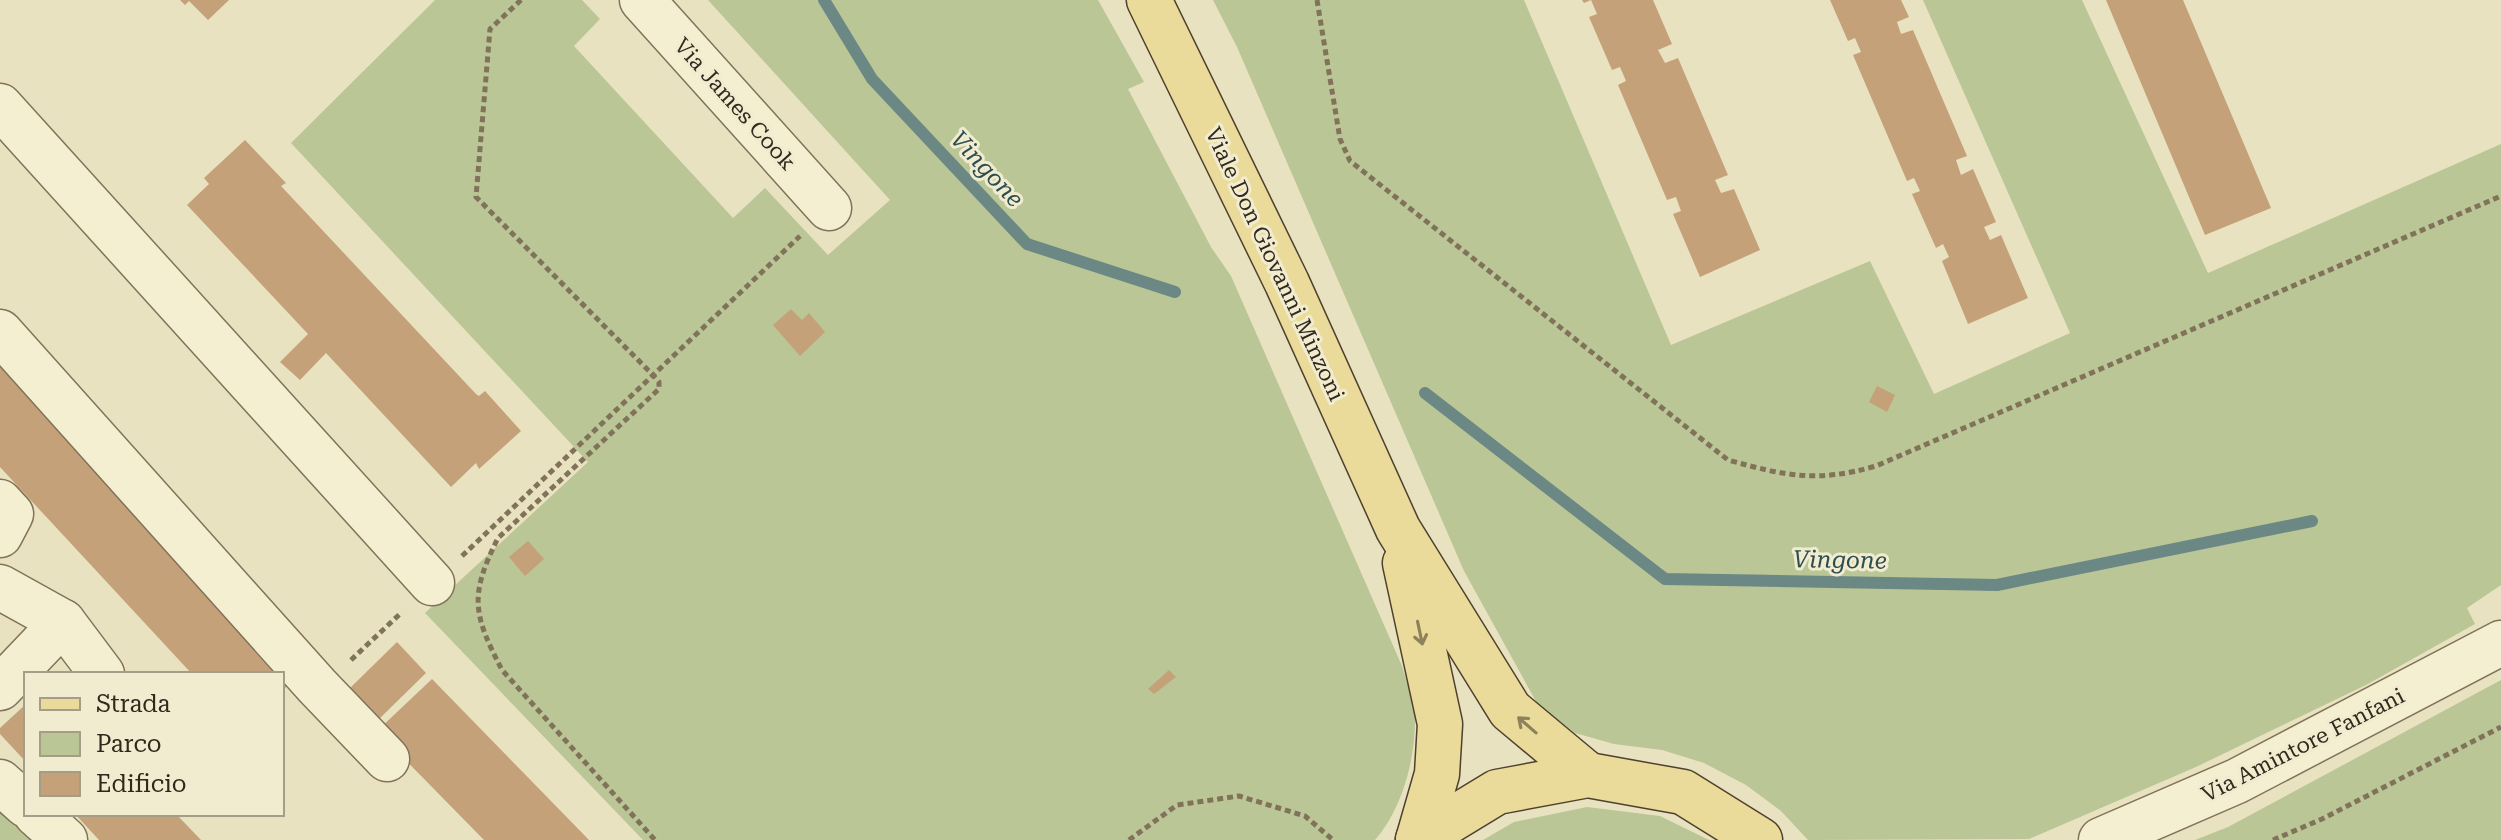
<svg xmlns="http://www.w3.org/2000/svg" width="2501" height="840" font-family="'Roboto Serif',serif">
<rect width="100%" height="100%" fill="#e9e2c0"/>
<g fill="#bac696">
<path d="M435,0h147l18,19 -26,27 159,172 32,-30 63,67 62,-55 -182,-200h390l46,82 -16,7 83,158 20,29 171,390c4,15 12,33 13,49 1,42 -12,93 -40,125h-732l-218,-227 163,-151 -297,-319z"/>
<path d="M1213,0h311l147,345 199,-84 64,133 136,-61 -147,-333h159l126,273 293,-129v441l-34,23 8,16 -109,61 -170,82 -167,72 -221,1 -27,-29 -35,-26 -42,-22 -42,-13 -48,-6 -39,-11 -37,-28 -74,-134 -227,-524z"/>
<path d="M2501,680v160h-306l33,-13z"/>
<path d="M0,795l48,45h-48z"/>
<path d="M1587,807l73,9 49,24h-226l31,-18z"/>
</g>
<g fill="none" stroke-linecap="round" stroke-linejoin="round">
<g stroke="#6b8885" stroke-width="12">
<path d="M824,0l48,79 155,165 148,48"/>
<path d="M1425,393l240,186 332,6 315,-64"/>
</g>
</g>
<g fill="#c4a179">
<path d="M180,0h49l-21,20 -19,-19 -4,4z"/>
<path d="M1582,0h71l19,44 -14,6 7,13 13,-5 50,117 -13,5 6,13 13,-4 26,61 -60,27 -27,-63 8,-3 -5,-14 -9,3 -49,-115 8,-4 -6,-14 -8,3 -23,-53 8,-3 -6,-14 -7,3z"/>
<path d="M1830,0h71l8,17 -12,5 4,12 12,-4 54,126 -11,4 5,15 12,-6 23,53 -12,5 6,13 11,-5 27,63 -60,26 -26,-63 7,-4 -6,-13 -7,4 -24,-54 8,-3 -6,-13 -7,3 -54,-126 8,-3 -6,-14 -7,3z"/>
<path d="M2106,0h77l88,208 -66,27z"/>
<path d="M245,140l41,43 -5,3 195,208 3,2 6,-5 36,40 -42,38 -3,-6 -25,24 -125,-134 -26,27 -20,-18 28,-28 -121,-129 22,-21 -5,-6z"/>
<path d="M791,309l11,11 7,-7 16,19 -25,24 -27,-31z"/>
<path d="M0,355l298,320 -16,16v-17h-90l-192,-207z"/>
<path d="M1877,386l18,9 -8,17 -18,-10z"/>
<path d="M528,541l16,18 -19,17 -16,-19z"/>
<path d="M397,642l29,31 -48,47 -30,-30z"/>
<path d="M1169,670l7,7 -22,17 -6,-5z"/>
<path d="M432,679l157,161h-105l-107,-109z"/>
<path d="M26,704v58l-26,-28v-6z"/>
<path d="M75,814h101l25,26h-102z"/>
</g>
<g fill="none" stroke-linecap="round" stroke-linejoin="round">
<defs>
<g id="minor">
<path d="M642,0l187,208"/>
<path d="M0,106l432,477"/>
<path d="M0,332l317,354 70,73"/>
<path d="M0,502l11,12 -11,21"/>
<path d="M0,587l63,35 39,52"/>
<path d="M0,688l63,-66"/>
<path d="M0,782l26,23"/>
<path d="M36,814l29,26"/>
<path d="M2101,840l136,-59 264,-138"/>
</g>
<g id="major">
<path d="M1149,0l138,283 111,246 112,181 78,65"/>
<path d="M1405,563l35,161 -3,50 -19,66"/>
<path d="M1418,840l79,-48 91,-17 95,17 77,48"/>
</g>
</defs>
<use href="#minor" stroke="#81735a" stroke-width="47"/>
<use href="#major" stroke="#4e412e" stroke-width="47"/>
<g stroke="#81735a" stroke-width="5" stroke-dasharray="6 4" stroke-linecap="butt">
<path d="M521,0l-31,29 -14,168 177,178 6,7v7l-161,149c-29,58 -25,76 4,132l153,170"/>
<path d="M1317,0l23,139 10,22 378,299c58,16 89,23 148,6l625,-270"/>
<path d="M462,556l338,-320"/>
<path d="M351,660l51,-48"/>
<path d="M1129,840l48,-35 62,-9 66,20 28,24"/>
<path d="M2273,840l49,-21 179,-92"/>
</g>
<use href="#minor" stroke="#f5efd2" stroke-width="44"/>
<use href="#major" stroke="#eadb9b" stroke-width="44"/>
</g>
<defs><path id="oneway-shaft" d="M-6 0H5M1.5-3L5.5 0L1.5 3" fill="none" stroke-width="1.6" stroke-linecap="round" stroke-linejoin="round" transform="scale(2)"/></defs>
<g stroke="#8e825c">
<use href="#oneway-shaft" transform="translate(1420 633) rotate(78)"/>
<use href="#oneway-shaft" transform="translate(1527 725) rotate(-139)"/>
</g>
<g text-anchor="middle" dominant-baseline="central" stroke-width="6" stroke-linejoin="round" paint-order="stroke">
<g font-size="22" fill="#31291d" stroke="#f1eccf">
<text transform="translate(735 104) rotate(48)">Via James Cook</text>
<text transform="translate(1275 264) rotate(65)">Viale Don Giovanni Minzoni</text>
<text transform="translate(2303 745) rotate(-27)">Via Amintore Fanfani</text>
</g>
<g font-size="24" font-style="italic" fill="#2d4e50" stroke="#f1eccf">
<text transform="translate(987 169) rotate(47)">Vingone</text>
<text transform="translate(1840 560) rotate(1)">Vingone</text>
</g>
</g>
<rect x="24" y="672" width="260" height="144" fill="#f1eccf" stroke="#a49e88" stroke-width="2"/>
<rect x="40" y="698" width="40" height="12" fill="#eadb9b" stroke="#a49e88" stroke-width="2"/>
<text x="96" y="712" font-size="24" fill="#31291d">Strada</text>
<rect x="40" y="732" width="40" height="24" fill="#bac696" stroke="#a49e88" stroke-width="2"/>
<text x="96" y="752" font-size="24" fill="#31291d">Parco</text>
<rect x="40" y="772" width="40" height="24" fill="#c4a179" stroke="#a49e88" stroke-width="2"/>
<text x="96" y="792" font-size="24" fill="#31291d">Edificio</text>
</svg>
